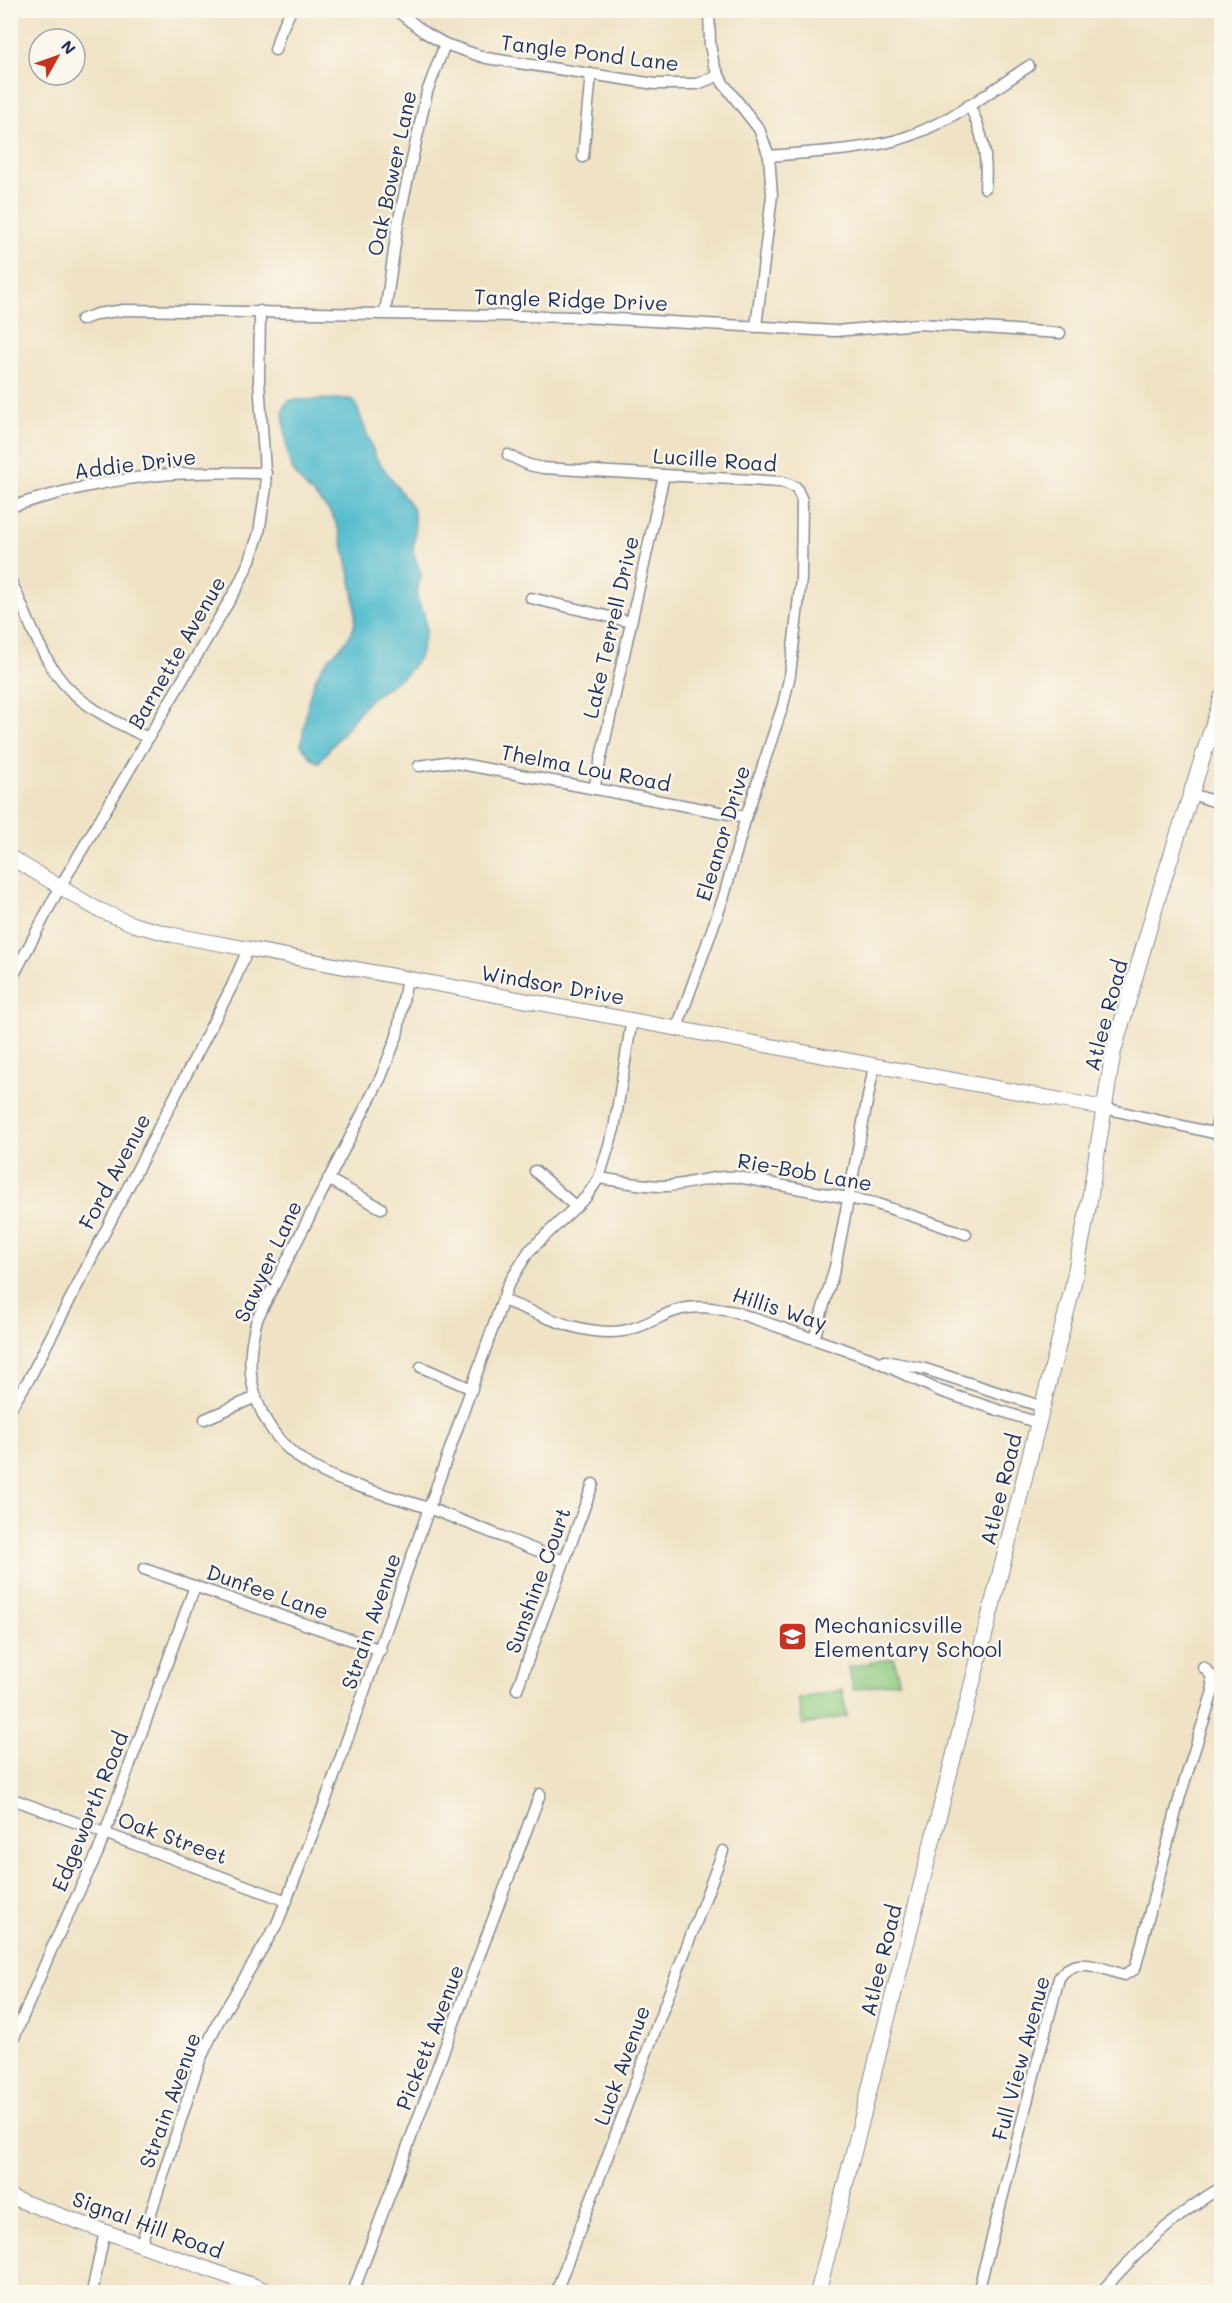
<svg xmlns="http://www.w3.org/2000/svg" width="1232" height="2303" font-family="Mali,sans-serif">
<rect width="100%" height="100%" fill="#fbf7ec"/>
<filter id="ink" filterUnits="userSpaceOnUse"><feTurbulence type="fractalNoise" baseFrequency=".0167" numOctaves="2"/><feDisplacementMap in="SourceGraphic" scale="12" xChannelSelector="R" yChannelSelector="G"/><feConvolveMatrix kernelMatrix="1 2 1 2 8 2 1 2 1" color-interpolation-filters="sRGB"/></filter>
<filter id="wash" filterUnits="userSpaceOnUse"><feTurbulence type="fractalNoise" baseFrequency=".008" numOctaves="4" result="noise"/><feDisplacementMap in="SourceGraphic" scale="24" xChannelSelector="R" yChannelSelector="G"/><feGaussianBlur stdDeviation="1.35" result="paint"/><feColorMatrix in="noise" values="0 0 0 0 0 0 0 0 0 0 0 0 0 0 0 0 0 1.4 0 .05"/><feComposite in="paint" operator="in"/></filter>
<g filter="url(#wash)">
<rect width="100%" height="100%" fill="#f0e3c5"/>
<g fill="#8ecb81" stroke="#547d70" stroke-width="1.5">
<path d="M894,1658l5,23 -46,9 -4,-23z"/>
<path d="M842,1690l5,26 -44,9 -5,-26z"/>
</g>
<path fill="#51bbcd" stroke="#367596" stroke-width="1.5" d="M350,399l5,3 21,56 38,52 1,21 -2,20 8,23 -5,23 8,17 2,17 -7,27 -13,16 -37,26 -50,62 -7,-3 -11,-14c5,-26 6,-57 22,-79 9,-13 26,-23 31,-39 6,-18 -12,-96 -22,-112 -11,-16 -35,-32 -41,-49 -6,-16 -6,-37 -8,-54l2,-7 5,-5z"/>
</g>
<g filter="url(#ink)">
<g fill="none" stroke-linecap="round" stroke-linejoin="round">
<defs>
<g id="minor">
<path d="M396,10l28,22 21,12 41,14 169,26h42l21,-8"/>
<path d="M709,10l1,35 4,20 9,18 36,46 10,27 3,39 -16,132"/>
<path d="M275,50l5,-17 11,-23"/>
<path d="M969,105c14,28 19,52 16,83"/>
<path d="M769,156c42,-4 87,-5 128,-16 48,-14 91,-47 132,-74"/>
<path d="M583,157l8,-83"/>
<path d="M385,313l13,-90 29,-131 18,-48"/>
<path d="M81,320l16,-6 27,-4 455,7 256,14 85,-7 140,9"/>
<path d="M508,455l21,10 14,3 239,14 14,5 6,13 -1,79 -11,96 -7,30 -37,112 -22,79 -47,132"/>
<path d="M10,507c60,-19 123,-33 187,-34 23,-1 46,0 69,0"/>
<path d="M10,579c15,31 27,68 47,96 21,30 59,47 91,63"/>
<path d="M531,598l100,24"/>
<path d="M419,766l27,-4 15,2 285,53"/>
<path d="M594,789l70,-314"/>
<path d="M1192,794l30,10"/>
<path d="M407,978l-10,58 -16,41 -124,242c-8,30 -10,55 1,84 28,75 104,82 170,105 46,17 91,36 136,53"/>
<path d="M10,982l50,-95 178,-301 12,-26 9,-27 7,-46 -7,-106 1,-70"/>
<path d="M1104,1108l118,27"/>
<path d="M1214,1133l8,-27"/>
<path d="M535,1171l41,36"/>
<path d="M599,1178c22,3 46,9 69,8 24,-2 46,-11 70,-9l136,26 92,31"/>
<path d="M328,1179l53,29"/>
<path d="M503,1300c37,14 79,37 120,31 19,-3 34,-14 52,-20 20,-7 40,-3 60,1l137,47 68,32 98,32"/>
<path d="M814,1339l21,-72 39,-201"/>
<path d="M885,1361l40,8 118,38"/>
<path d="M421,1367l51,22"/>
<path d="M10,1409l19,-30 203,-393 16,-37"/>
<path d="M205,1419l51,-22"/>
<path d="M144,1569l237,81"/>
<path d="M517,1689l76,-205"/>
<path d="M10,1798l277,103"/>
<path d="M10,2047l42,-99 46,-96 97,-266"/>
<path d="M141,2244l59,-184 18,-38 59,-98 48,-122 183,-517 21,-34 57,-54 13,-19 15,-49 18,-110"/>
<path d="M92,2292l13,-61"/>
<path d="M353,2292l187,-498"/>
<path d="M556,2292l167,-441"/>
<path d="M978,2292l81,-314c15,-24 44,-9 65,-3l11,-6 45,-173 33,-105 -2,-16 -8,-8"/>
<path d="M1101,2292c36,-40 73,-77 121,-105"/>
</g>
<g id="tertiary">
<path d="M10,857l87,52 38,16 38,10 931,173"/>
<path d="M10,2197l261,95"/>
</g>
<path id="secondary" d="M818,2292l254,-1002 17,-87 24,-150 46,-159 63,-197"/>
</defs>
<use href="#minor" stroke="#868992" stroke-width="13"/>
<use href="#tertiary" stroke="#868992" stroke-width="16"/>
<use href="#secondary" stroke="#868992" stroke-width="17"/>
<use href="#minor" stroke="#fff" stroke-width="10"/>
<use href="#tertiary" stroke="#fff" stroke-width="14"/>
<use href="#secondary" stroke="#fff" stroke-width="15"/>
</g>
</g>
<defs>
<symbol id="school-square" viewBox="-11 -11 22 22"><rect x="-9" y="-9" width="18" height="18" rx="4" fill="#c8321e" stroke="#fbf7ec"/><path d="M0-5L7-2L0 1L-7-2ZM-4 1L0 2.5L4 1V4Q0 6-4 4Z" fill="#fff"/></symbol>
</defs>
<g fill-rule="evenodd">
<use href="#school-square" x="776" y="1620" width="33" height="33"/>
</g>
<g text-anchor="middle" dominant-baseline="central" stroke-width="5" stroke-linejoin="round" paint-order="stroke">
<g font-size="21" fill="#1b2f5e" stroke="#fbf7ec">
<text transform="translate(590 52) rotate(7)">Tangle Pond Lane</text>
<text transform="translate(391 173) rotate(-78)">Oak Bower Lane</text>
<text transform="translate(571 299) rotate(2)">Tangle Ridge Drive</text>
<text transform="translate(715 459) rotate(4)">Lucille Road</text>
<text transform="translate(135 463) rotate(-7)">Addie Drive</text>
<text transform="translate(610 627) rotate(-77)">Lake Terrell Drive</text>
<text transform="translate(176 652) rotate(-60)">Barnette Avenue</text>
<text transform="translate(586 767) rotate(11)">Thelma Lou Road</text>
<text transform="translate(722 833) rotate(-73)">Eleanor Drive</text>
<text transform="translate(553 984) rotate(10)">Windsor Drive</text>
<text transform="translate(1105 1015) rotate(-75)">Atlee Road</text>
<text transform="translate(114 1171) rotate(-62)">Ford Avenue</text>
<text transform="translate(805 1171) rotate(10)">Rie-Bob Lane</text>
<text transform="translate(267 1261) rotate(-65)">Sawyer Lane</text>
<text transform="translate(780 1308) rotate(18)">Hillis Way</text>
<text transform="translate(1000 1489) rotate(-76)">Atlee Road</text>
<text transform="translate(537 1580) rotate(-70)">Sunshine Court</text>
<text transform="translate(268 1591) rotate(19)">Dunfee Lane</text>
<text transform="translate(370 1621) rotate(-71)">Strain Avenue</text>
<text transform="translate(89 1811) rotate(-68)">Edgeworth Road</text>
<text transform="translate(173 1837) rotate(20)">Oak Street</text>
<text transform="translate(880 1960) rotate(-76)">Atlee Road</text>
<text transform="translate(429 2037) rotate(-69)">Pickett Avenue</text>
<text transform="translate(1020 2058) rotate(-75)">Full View Avenue</text>
<text transform="translate(621 2065) rotate(-70)">Luck Avenue</text>
<text transform="translate(169 2100) rotate(-70)">Strain Avenue</text>
<text transform="translate(148 2224) rotate(20)">Signal Hill Road</text>
</g>
<g font-size="21" fill="#1b2f5e" stroke="#fbf7ec" text-anchor="start">
<text x="814" y="1624">Mechanicsville<tspan x="814" dy="24">Elementary School</tspan></text>
</g>
</g>
<rect width="1232" height="2303" fill="none" stroke="#fbf7ec" stroke-width="36"/>
<g transform="translate(57 57) rotate(50)"><circle r="28" fill="#fbf7ec" stroke="#a1a7b3" stroke-width="1.5"/>
<path d="M0-4.5L10 22L0 15L-10 22Z" fill="#c8321e"/>
<text y="-9" font-size="16" font-weight="bold" text-anchor="middle" fill="#1b2f5e">N</text>
</g>
</svg>
